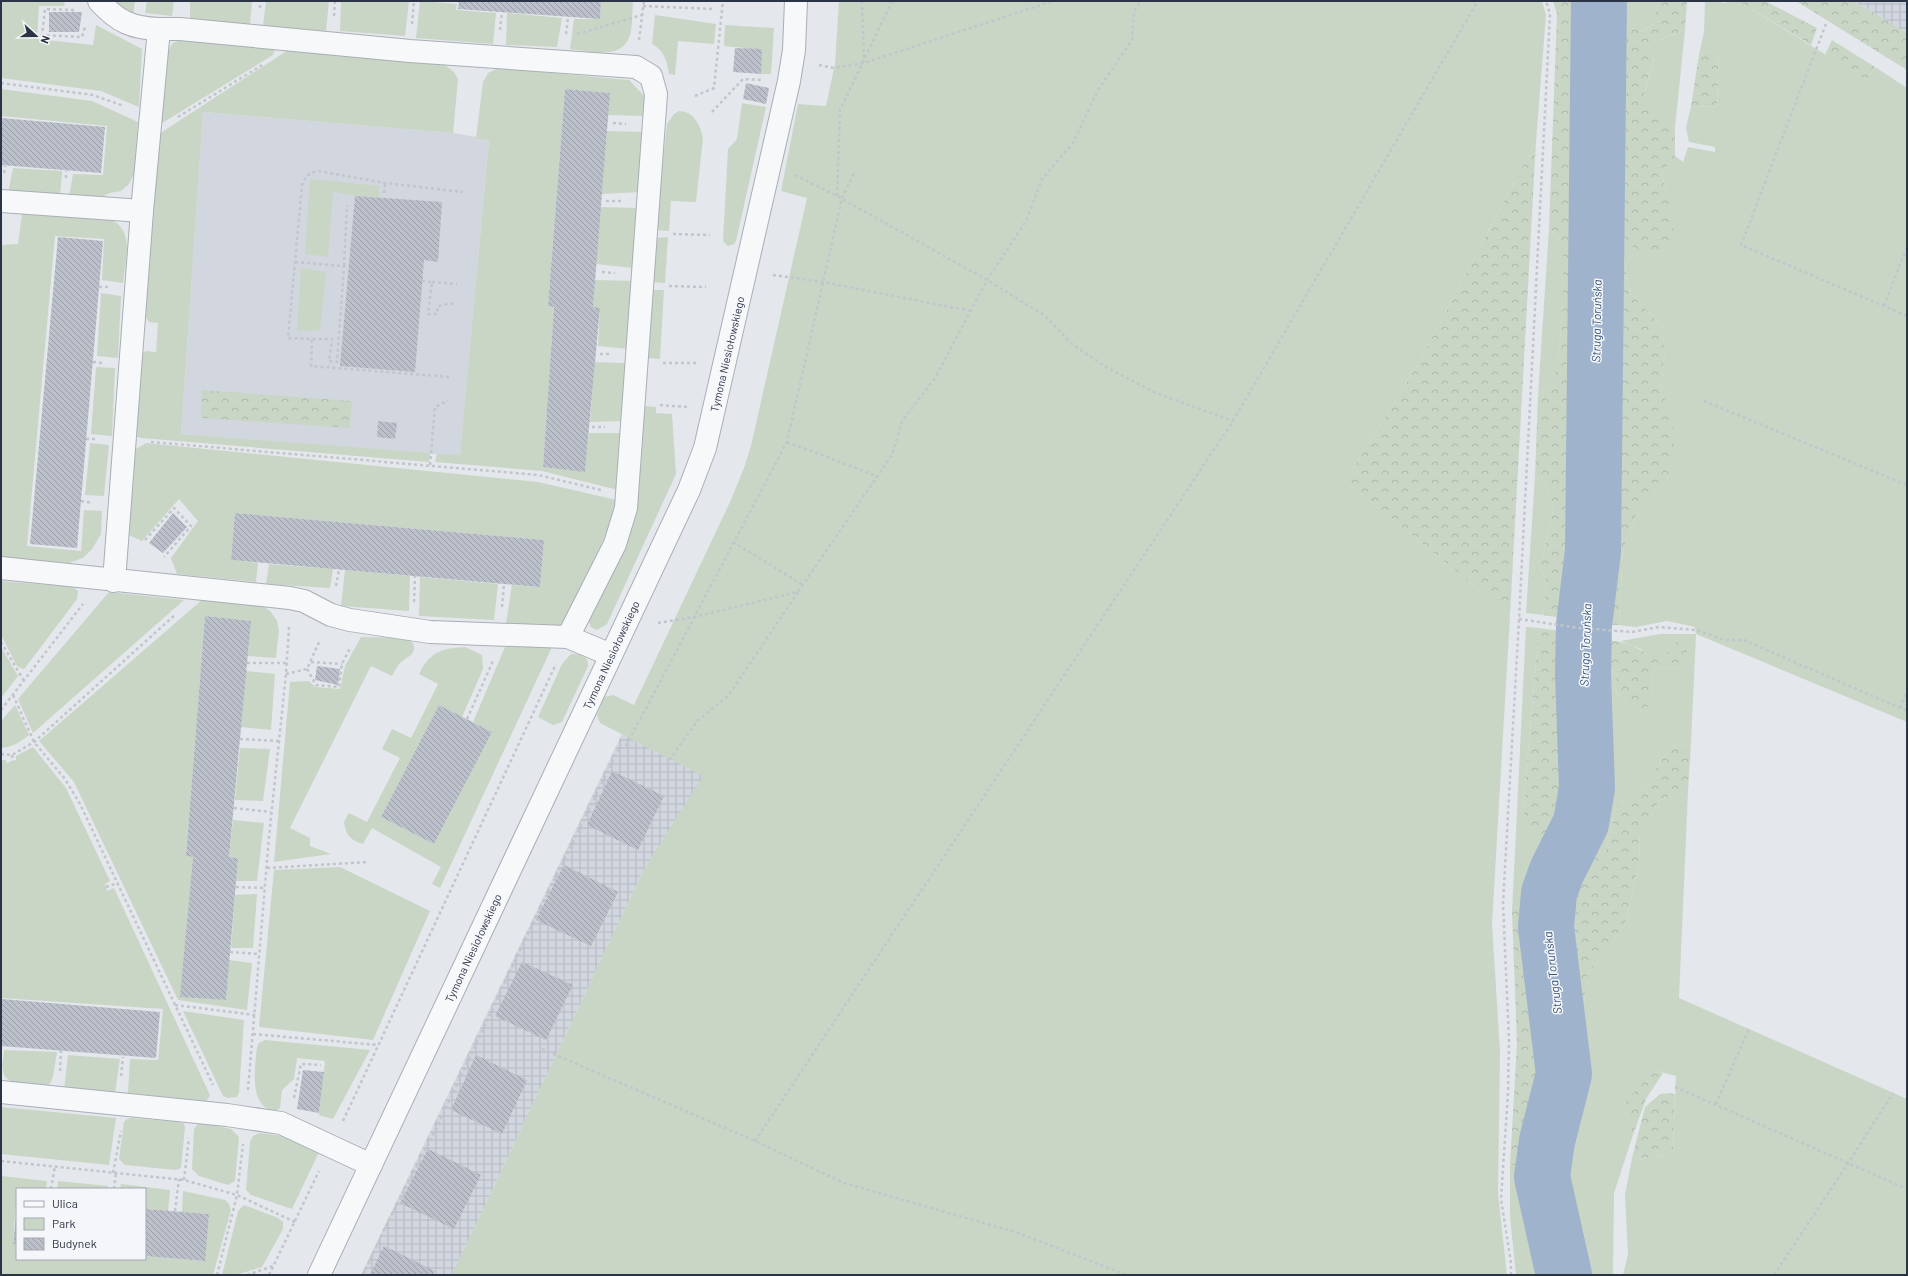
<svg xmlns="http://www.w3.org/2000/svg" width="1908" height="1276" font-family="Barlow,sans-serif">
<defs>
<pattern id="industrial-grid" width="8" height="8" patternUnits="userSpaceOnUse"><rect width="8" height="8" fill="#d2d6de"/><path d="M0 4h8M4 0v8" fill="none" stroke="#b4b8c0"/></pattern>
<pattern id="forest-crowns" width="20" height="18" patternUnits="userSpaceOnUse"><rect width="20" height="18" fill="#c9d6c5"/><path d="M2 6a3 3 0 1 1 6 0M12 15a3 3 0 1 1 6 0" fill="none" stroke="#adb8ab"/></pattern>
<pattern id="building-back-hatch" width="6" height="6" patternUnits="userSpaceOnUse"><rect width="6" height="6" fill="#bbc0ca"/><path d="M-1 5l2 2M0 0l6 6M5-1l2 2" fill="none" stroke="#989da6"/></pattern>
</defs>
<rect width="100%" height="100%" fill="#e4e7ec"/>
<path fill="#d2d6de" d="M203,112l250,21 36,6 -29,317 -279,-22z"/>
<g fill="url(#industrial-grid)">
<path d="M1854,1h53v32z"/>
<path d="M622,734l82,42 -61,95 -191,404h-91z"/>
</g>
<g fill="#c9d6c5">
<path d="M1,1h64l-1,5h-25l-2,33 56,6 3,-20 46,24 -3,58 -38,-16 -100,-13z"/>
<path d="M111,1h24l-2,15z"/>
<path d="M147,1h27l-2,15 -27,-3z"/>
<path d="M190,1h62l-2,24 -60,-6z"/>
<path d="M266,1h63l-3,30 -63,-5z"/>
<path d="M341,1h68l-4,35 -65,-5z"/>
<path d="M420,1l37,3 -1,6 40,3 -3,31 -77,-6z"/>
<path d="M601,1h32c-1,11 0,24 -3,34 -8,26 -40,16 -60,14l4,-30h26z"/>
<path d="M839,1h703l4,14 -10,126 -118,223 -73,117 165,134 -18,309 8,128 -2,141 9,82h-1055l191,-404 60,-95 -103,-53 -3,-8 7,-18 9,-2 21,10 96,-203 14,-34 7,-22 56,-248 -26,-7 17,-87 28,2 9,-42z"/>
<path d="M1615,1h44l-7,25 -10,6 -18,-7z"/>
<path d="M1705,1h17v2l16,-2 129,79 8,-13 32,21v634l-211,-88 -5,109 -21,4 -27,42 -26,17 -11,45 -29,3 10,-21 7,-23 2,-144 14,2 7,7 -3,14 14,16 25,-3 -2,-16 2,-17 13,-2 14,2 -28,-10 -11,-10 -20,-8 39,-7h36l-1,-7 -28,-6 -31,6 -17,-2 4,-75 13,-34 32,-38 3,-70 -10,-15 4,-45 -4,-23 -31,-32 -10,-58 16,15 32,-55 -7,-22 14,-17 8,6 5,-15 27,5v-5l-26,-5 -3,-14 5,-22 26,1 2,-57 -20,5 5,-23z"/>
<path d="M507,13l55,5 -5,29 -51,-2z"/>
<path d="M655,15l61,9 -2,20 -36,-3 -3,34 -6,-1c-2,-13 -5,-24 -17,-30z"/>
<path d="M725,25l49,3 -3,46h-10l-16,-26 -21,-2z"/>
<path d="M1685,30l-10,98 -19,-17 -12,-16 10,-36 -5,-15z"/>
<path d="M180,40l97,5 -4,10 -114,70 8,-73 6,-9z"/>
<path d="M288,50l153,12 13,10 4,7 -5,54 -250,-21 -22,322 249,19 -1,9 -288,-24 -6,-2 5,-81 6,-4 10,1 2,-29 -9,-1 -6,-9 16,-179z"/>
<path d="M498,68l131,12 19,20 -3,16 -37,-1 1,-22 -44,-4 -17,217 6,1 -11,160 42,4 4,-38h33l-4,57 -76,-19 -107,-9 2,-8 23,1 29,-315 -13,-2 7,-56 5,-9z"/>
<path d="M1,89l91,12 46,21 -4,52 -5,10 -8,7 -11,2 -11,5 -30,-1 4,-23 30,1 4,-49 -106,-10z"/>
<path d="M742,103l24,4 -30,134 -2,3 -6,2 -5,-5 5,-92 9,-10z"/>
<path d="M679,111c15,0 21,14 24,27l-7,64 -25,-1 -2,30 -14,-1 12,-106 7,-10z"/>
<path d="M607,131l38,1 -3,60 -40,2z"/>
<path d="M13,168l49,3 -2,26 -52,-4z"/>
<path d="M310,179l69,7v11l-24,-1 -22,-5 -5,66 -23,-3z"/>
<path d="M600,207l38,1 -5,60 -37,-4z"/>
<path d="M22,214l90,6c23,12 13,42 11,63l-21,-3 2,-41 -49,-3 -28,310 54,5 3,-41 18,1 -1,23 -9,15 -9,9 -14,5 -68,-6v-312l17,-1z"/>
<path d="M1549,228l14,16v59l-5,60 -7,20 -13,13z"/>
<path d="M668,237l-3,46 -14,-1 4,-44z"/>
<path d="M301,268l25,4 -6,58 -23,1z"/>
<path d="M595,280l39,1 -6,68 -30,-3 2,-37 -7,-2z"/>
<path d="M652,290h12l-4,69 -13,-1z"/>
<path d="M101,293l20,3 -3,62 -21,-2z"/>
<path d="M595,362l30,1 1,58 -36,1z"/>
<path d="M96,367l19,1 -3,68 -21,-2z"/>
<path d="M643,406l13,1v6l16,1 4,60 -69,150 -10,6 -6,-3 -3,-8z"/>
<path d="M90,443l19,2 -5,51 -19,-1z"/>
<path d="M146,443l392,39 79,18 -2,15 -53,113 -56,-5 6,-38 28,2 4,-47 -309,-27 -4,47 27,3 -2,19 -79,-8 -6,-16 27,-37 -19,-22 -37,42 -16,-7 5,-72 5,-13z"/>
<path d="M1535,476l13,12 5,23 -13,57 6,12 -3,35 -17,-2z"/>
<path d="M269,564l64,5 -3,19 -64,-4z"/>
<path d="M345,570l65,6 -1,35 -68,-5z"/>
<path d="M420,577l78,7 -4,36 -75,-4z"/>
<path d="M1,581l72,6 5,4 -1,8 -52,69 -2,1 -6,-3 -16,-31z"/>
<path d="M109,592l75,8 -151,133 -15,-34z"/>
<path d="M203,599l60,7 8,6 6,9 2,9 -3,28 -28,-2 2,-35 -45,-5 -19,240 7,1 -12,139 45,4 3,-40 23,3 -5,47 -69,-10 -104,-218 -35,-41z"/>
<path d="M1526,627l13,1 -16,182 23,26 26,-15 -26,61 -34,30z"/>
<path d="M361,637l45,1 7,5c4,12 -5,13 -12,19 -4,4 -7,10 -9,14l-21,-10 -81,162 20,10v8l21,8 -57,8 16,-180 19,-1 6,6 25,2 5,-23z"/>
<path d="M1,647l17,29 -17,22z"/>
<path d="M465,647l17,8 1,14 -21,48 -23,-12 -58,112 53,27 58,-112 -19,-10 32,-75h47l-112,241 -8,-4 9,-17 -69,-39 -9,16c-13,-4 -17,-9 -19,-22l5,-9 18,9 33,-64 -18,-9 10,-20 19,9 27,-54 -19,-10c12,-23 21,-25 46,-27z"/>
<path d="M571,654c9,-1 18,3 17,12l-26,56 -9,3 -15,-8 24,-53z"/>
<path d="M246,671l29,3 -4,56 -30,-3z"/>
<path d="M15,705l14,30c-9,7 -16,12 -28,13v-27z"/>
<path d="M33,747l33,41 44,93 -5,3 2,7 7,-3 95,205 1,3 -4,5 -78,-8 2,-34 28,1 5,-51 -162,-11v-238h5v3l10,-3v-4z"/>
<path d="M240,748l30,1 -7,52 -28,-1z"/>
<path d="M1688,791l-9,207 228,101v176h-284l5,-21 -3,-59 7,-37 21,1 20,-9 3,-74 -19,-5 -34,34 10,30 -19,58 -1,82h-37l-6,-33 -18,-67 4,-37 12,-55 3,-48 10,-7 7,-54 37,-49 14,-63 1,-29 20,-33z"/>
<path d="M233,820l31,3 -7,58h-21l2,-23 -9,-1z"/>
<path d="M340,867l90,44 -57,129 -114,-13 15,-157z"/>
<path d="M257,894l-4,54h-22l4,-53z"/>
<path d="M183,1011l61,9 -5,73 -2,4 -9,1 -5,-2z"/>
<path d="M265,1040l105,10 -37,69 -14,-4 6,-54 -28,-3 -3,21 -12,11 -2,18 -4,3c-28,-2 -21,-44 -19,-64l2,-4z"/>
<path d="M4,1050l53,2 -4,25 -3,7c-12,4 -45,3 -47,-13 -2,-6 1,-15 1,-21z"/>
<path d="M68,1055l52,4 -5,34 -51,-4z"/>
<path d="M1,1107l115,11 -7,47 -108,-11z"/>
<path d="M131,1118l48,4 5,2 1,3 -4,41 -5,2 -51,-5 -6,-6 5,-37 3,-3z"/>
<path d="M202,1123l29,6 8,8 -4,44 -7,4 -29,-9 -7,-7 2,-40 3,-4z"/>
<path d="M259,1133l25,3 35,16 -27,57 -41,-14 -5,-5 4,-48 3,-6z"/>
<path d="M1510,1165l23,4 7,38 -8,14 10,46 -3,8h-23l-6,-58z"/>
<path d="M1,1176l46,5 -1,8h-29l-4,54 4,1v15h128v-3l59,5 5,-47 -27,-2 1,-21 42,9 4,4 2,6 -18,65h-212z"/>
<path d="M58,1181l50,5v3h-51z"/>
<path d="M121,1184l49,6 -2,21 -23,-2v-20h-25z"/>
<path d="M244,1205l34,13 5,4v7l-21,38 -26,8h-14l16,-64z"/>
</g>
<g fill="url(#forest-crowns)">
<path d="M1553,1h39l-15,619 -34,-5 3,-35 -6,-12 13,-57 -5,-23 -13,-12 3,-80 13,-13 7,-20 5,-60v-59l-14,-16 8,-214z"/>
<path d="M1604,1h11l9,24 18,7 10,-6 7,-25h28l-2,29 -36,14 5,14 -10,37 12,16 19,17v28l-14,17 7,22 6,31 -6,19 -15,9 -17,-4 -16,-14 10,57 31,32 4,23 -4,45 10,15 3,37 -6,33 -32,38 -13,34 -4,75 -28,-1 10,-76z"/>
<path d="M1738,1h27l52,27 -6,17z"/>
<path d="M1796,1h58l53,32v37z"/>
<path d="M1832,40l43,27 -8,13 -42,-25z"/>
<path d="M1719,50l-2,57 -26,-1 8,-51z"/>
<path d="M1536,141l-26,474 -165,-134 73,-117z"/>
<path d="M202,390l150,11 -2,27 -149,-10z"/>
<path d="M1539,628l35,5c0,19 -1,37 0,56 2,44 9,88 -2,132l-26,15 -18,-10 -5,-16z"/>
<path d="M1592,640c19,0 30,0 47,9 9,4 12,10 22,13l13,-19 9,-2 4,10 -7,18 -14,-2 -13,2 -2,17 2,16 -10,8 -15,-5 -14,-16 3,-14 -7,-7 -14,-2z"/>
<path d="M1691,743l-3,48 -28,9 -20,33 -1,29 -14,63 -37,49 -7,54 -10,7 -11,-128 6,-30 11,-23 29,-3 11,-45 26,-17 27,-42z"/>
<path d="M1546,882l-6,27 -2,34 16,134 -21,92 -23,-4 7,-122 -5,-131z"/>
<path d="M1657,1071l6,2 -17,26 -13,36 -10,-30 19,-22z"/>
<path d="M1671,1093l4,2 -2,55 -20,9 -21,-1 13,-51 15,-13z"/>
<path d="M1540,1207l16,68h-17l3,-8 -10,-46z"/>
</g>
<g fill="none" stroke-linecap="round" stroke-linejoin="round">
<path stroke="#9fb4cc" stroke-width="56" d="M1564,1275l-22,-98 5,-36 17,-67 -18,-147 3,-34 8,-22 24,-48 6,-35 -4,-114 1,-49 9,-74 6,-550"/>
</g>
<g fill="url(#building-back-hatch)">
<path d="M459,1h142l-1,18 -142,-10z"/>
<path d="M49,12h33l-3,20h-30z"/>
<path d="M735,48l27,1 -1,25 -28,-2z"/>
<path d="M746,83l23,5 -3,16 -23,-5z"/>
<path d="M565,89l45,4 -17,214 7,1 -15,164 -42,-5 11,-160 -6,-1z"/>
<path d="M1,118l104,9 -4,46 -100,-8z"/>
<path d="M355,196l87,6 -4,60 -14,-2 -9,112 -75,-6z"/>
<path d="M58,237l45,4 -26,307 -47,-4z"/>
<path d="M378,421l19,2 -2,16 -18,-2z"/>
<path d="M173,513l14,14 -24,26 -14,-10z"/>
<path d="M235,513l309,27 -4,47 -309,-27z"/>
<path d="M205,616l46,5 -22,236 9,1 -12,142 -46,-3 13,-140 -7,-1z"/>
<path d="M317,666l23,3 -2,16 -23,-5z"/>
<path d="M439,705l53,27 -58,112 -53,-27z"/>
<path d="M612,771l52,25 -26,54 -51,-25z"/>
<path d="M564,865l54,27 -27,54 -55,-26z"/>
<path d="M522,962l51,23 -27,55 -51,-24z"/>
<path d="M1,999l159,13 -4,46 -155,-12z"/>
<path d="M476,1055l51,25 -25,54 -51,-24z"/>
<path d="M303,1070l21,2 -5,41 -22,-4z"/>
<path d="M428,1149l53,26 -27,54 -54,-26z"/>
<path d="M145,1209l64,5 -4,47 -60,-5z"/>
<path d="M16,1217h1v27h-4z"/>
<path d="M384,1246l51,25 -2,4h-63z"/>
</g>
<g fill="none" stroke-linecap="round" stroke-linejoin="round">
<defs>
<g id="minor">
<path d="M99,1c19,21 33,27 60,28"/>
<path d="M1,201l141,10"/>
<path d="M1,568l289,30 14,3 27,14 19,5 80,12 138,5 43,18"/>
<path d="M114,581l28,-370 17,-182h21l230,22 226,16 15,9 5,18 -30,414 -11,36 -47,93"/>
<path d="M1,1092l226,23 54,8 90,42"/>
<path d="M319,1275l370,-785 16,-42 84,-367 5,-31 2,-49"/>
</g>
</defs>
<use href="#minor" stroke="#a9aeb7" stroke-width="24"/>
<g stroke="#c2c5cb" stroke-width="2.5" stroke-dasharray="3 3" stroke-linecap="butt">
<path d="M862,1l2,61"/>
<path d="M643,6l70,3"/>
<path d="M260,8v-7"/>
<path d="M74,10l-29,-1 -3,26 40,2 3,-10"/>
<path d="M334,16l1,-15"/>
<path d="M412,24l2,-23"/>
<path d="M1826,24l-85,221 166,71"/>
<path d="M500,30l2,-18"/>
<path d="M566,34l2,-17"/>
<path d="M577,34l65,-19"/>
<path d="M639,40l5,-39"/>
<path d="M819,65l15,3 30,-5 189,-62"/>
<path d="M1,83l92,12 31,11"/>
<path d="M695,96l19,-8 9,-87"/>
<path d="M712,112l31,-33 18,1"/>
<path d="M178,117l84,-52"/>
<path d="M613,123l13,1"/>
<path d="M4,173l1,-7"/>
<path d="M795,175l42,21 150,84 57,35 28,29 34,23 50,26 77,28"/>
<path d="M66,178v-7"/>
<path d="M384,193l1,-10"/>
<path d="M837,196l3,-86 52,-109"/>
<path d="M606,201h15"/>
<path d="M673,234l37,1"/>
<path d="M295,262l49,4 -7,96 -8,-1 3,-22h-20"/>
<path d="M344,266l3,-61"/>
<path d="M602,272l13,1"/>
<path d="M773,275l50,7 148,29"/>
<path d="M422,281l10,1 -4,32h9l1,-8 17,-3"/>
<path d="M432,282l25,2"/>
<path d="M669,286l37,1"/>
<path d="M99,287h10"/>
<path d="M1884,306l23,-59"/>
<path d="M600,354h10"/>
<path d="M93,362l9,1"/>
<path d="M663,363h33"/>
<path d="M449,377l-138,-11 1,-27 -24,-1 14,-153c4,-9 6,-12 16,-14l67,12 78,9"/>
<path d="M1704,401l203,84"/>
<path d="M660,405l27,2"/>
<path d="M592,427h13"/>
<path d="M86,439h12"/>
<path d="M151,442l387,33 63,15"/>
<path d="M787,442l90,34"/>
<path d="M430,465l5,-58 13,-6"/>
<path d="M81,501l12,2"/>
<path d="M145,540l29,-32 17,18 -27,31"/>
<path d="M733,542l70,43"/>
<path d="M336,586l3,-16"/>
<path d="M414,602l1,-26"/>
<path d="M502,607l2,-23"/>
<path d="M1519,619l60,9 53,4 27,-5 37,3 29,10h19l163,71"/>
<path d="M658,623l36,-6 104,-25 94,-137 10,-34 33,-43 52,-98 39,-59 16,-42 31,-36 25,-53 34,-50 2,-28 6,-11"/>
<path d="M1,642l23,39"/>
<path d="M311,662l31,2"/>
<path d="M247,663h39"/>
<path d="M307,669l9,16 23,2 3,-23 8,-16"/>
<path d="M286,674l21,-5 13,-29"/>
<path d="M13,695l21,47 31,37 15,25 133,281"/>
<path d="M1900,708l7,-16"/>
<path d="M1,710l82,-106"/>
<path d="M467,719l26,-58"/>
<path d="M240,739l39,2"/>
<path d="M626,746l161,-304 55,-244 12,-25"/>
<path d="M1,754l11,1 22,-13 142,-128"/>
<path d="M12,755l1,7"/>
<path d="M666,765l31,-44 31,-25 70,-104"/>
<path d="M234,808l37,4"/>
<path d="M267,868l101,-6"/>
<path d="M106,887l12,-4"/>
<path d="M236,887l29,1"/>
<path d="M230,952l29,2"/>
<path d="M175,1005l80,10"/>
<path d="M253,1034l125,11"/>
<path d="M542,1049l213,92 89,42 171,49 112,43"/>
<path d="M60,1071l1,-20"/>
<path d="M121,1076l2,-19"/>
<path d="M1675,1087l232,102"/>
<path d="M248,1090l21,-253 17,-163 3,-47"/>
<path d="M294,1098l7,-34 20,1"/>
<path d="M1716,1104l33,-75"/>
<path d="M343,1121l213,-457"/>
<path d="M755,1141l478,-720 243,-417"/>
<path d="M1,1161l183,19 53,15 58,27"/>
<path d="M113,1173l8,-42"/>
<path d="M184,1180l5,-42"/>
<path d="M51,1189l4,-23"/>
<path d="M114,1189l2,-16"/>
<path d="M175,1211l4,-32"/>
<path d="M217,1275l20,-80 6,-51"/>
<path d="M247,1275l26,-9"/>
<path d="M269,1275l50,-104"/>
<path d="M363,1275l24,-51 49,-95 89,-189 96,-196"/>
<path d="M1511,1275v-12l-10,-64 7,-106 1,-53 -6,-136 16,-285 31,-605 -4,-13"/>
<path d="M1774,1275l75,-113 44,-69"/>
</g>
<use href="#minor" stroke="#f7f8fa" stroke-width="22"/>
</g>
<g text-anchor="middle" dominant-baseline="central" stroke-width="3" stroke-linejoin="round" paint-order="stroke">
<g font-size="11" fill="#2b3445" stroke="#f4f6f9">
<text transform="translate(727 354) rotate(-77)">Tymona Niesiołowskiego</text>
<text transform="translate(611 655) rotate(-65)">Tymona Niesiołowskiego</text>
<text transform="translate(473 948) rotate(-65)">Tymona Niesiołowskiego</text>
</g>
<g font-size="12" font-style="italic" fill="#34527a" stroke="#f4f6f9">
<text transform="translate(1596 321) rotate(-89)">Struga Toruńska</text>
<text transform="translate(1585 645) rotate(-88)">Struga Toruńska</text>
<text transform="translate(1552 973) rotate(-97)">Struga Toruńska</text>
</g>
</g>
<rect width="1908" height="1276" fill="none" stroke="#2b3445" stroke-width="4"/>
<rect x="16" y="1188" width="130" height="72" fill="#f4f6f9" stroke="#a4a8b1"/>
<rect x="24" y="1201" width="20" height="6" fill="#f7f8fa" stroke="#a4a8b1"/>
<text x="52" y="1208" font-size="12" fill="#2b3445">Ulica</text>
<rect x="24" y="1218" width="20" height="12" fill="#c9d6c5" stroke="#a4a8b1"/>
<text x="52" y="1228" font-size="12" fill="#2b3445">Park</text>
<rect x="24" y="1238" width="20" height="12" fill="url(#building-back-hatch)" stroke="#a4a8b1"/>
<text x="52" y="1248" font-size="12" fill="#2b3445">Budynek</text>
<g transform="translate(36 36) rotate(111)" stroke="#f4f6f9" stroke-width="3" paint-order="stroke">
<path d="M0-3L7 15L0 10L-7 15Z" fill="#2b3445"/>
<text y="-6" font-size="11" font-weight="bold" text-anchor="middle" fill="#2b3445">N</text>
</g>
</svg>
